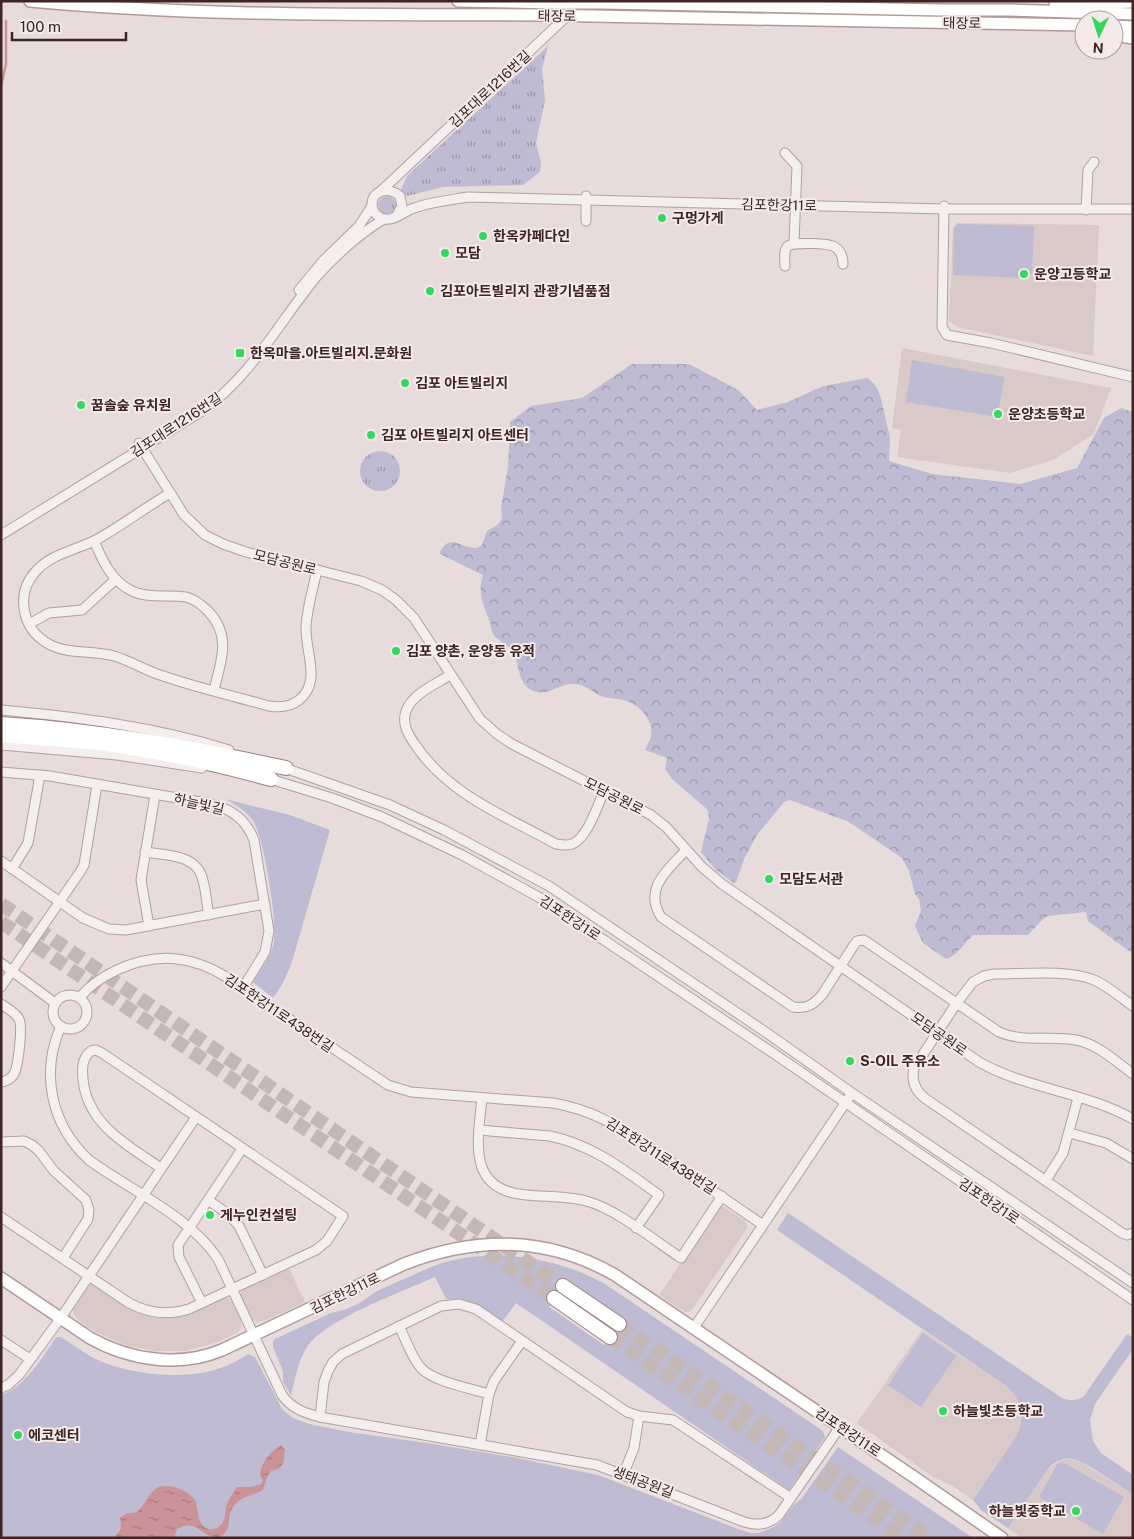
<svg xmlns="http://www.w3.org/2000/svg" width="1134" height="1539" font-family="'Public Sans','Noto Sans KR',sans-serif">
<defs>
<pattern id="grass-tufts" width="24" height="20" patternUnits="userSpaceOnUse" patternTransform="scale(1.25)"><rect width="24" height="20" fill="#bebbd2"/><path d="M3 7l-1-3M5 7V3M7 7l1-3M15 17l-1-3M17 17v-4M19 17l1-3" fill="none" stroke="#9c98aa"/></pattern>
<pattern id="forest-crowns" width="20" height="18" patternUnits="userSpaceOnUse" patternTransform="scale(1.25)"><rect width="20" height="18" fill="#bebbd2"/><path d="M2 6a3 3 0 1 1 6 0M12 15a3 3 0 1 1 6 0" fill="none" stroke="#9c98aa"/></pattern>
<pattern id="water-ripples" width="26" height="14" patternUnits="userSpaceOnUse" patternTransform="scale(1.25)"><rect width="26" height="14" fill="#cb9297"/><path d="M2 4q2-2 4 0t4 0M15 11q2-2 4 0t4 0" fill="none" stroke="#a6777b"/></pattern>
</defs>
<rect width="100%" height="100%" fill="#e7dbdb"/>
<g fill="#d9c9c9">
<path d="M957,223l142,2 -6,131 -136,-29 -8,-6 4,-94z"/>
<path d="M902,348l209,40 -17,46 -41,26 -43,13 -113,-16 4,-27 -9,-2z"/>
<path d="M720,1206h2l23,15 3,6 -55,81 -4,4h-4l-26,-17z"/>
<path d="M288,1266l17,36 -39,18 -8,2 -5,-2 -11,-21 -1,-6 1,-4z"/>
<path d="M90,1284l72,32 61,-18h5l4,4 9,20v7l-4,4 -22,10 -30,8h-30l-30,-6 -29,-13 -18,-12 -5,-7v-6z"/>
<path d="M922,1330l83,55 6,5 8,11 3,14 -3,18 -46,67 -20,-14 -20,-9 -76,-54z"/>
<path d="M1071,1459l9,3 53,32v44h-111l-14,-10 40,-59 13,-9z"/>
</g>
<g fill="url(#grass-tufts)">
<path d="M548,46l-6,23 3,31 -9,43 5,19 -1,10 -17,13 -80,2 -36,9 -7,-4 7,-16z"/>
<circle cx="387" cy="205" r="9"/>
<circle cx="380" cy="471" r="20"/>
</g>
<path fill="url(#forest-crowns)" d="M632,364h57l49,26 19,20 31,-8 35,-16 45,-8 8,8 5,12 9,40 -1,23 43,13 88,10 57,-16 27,-50 17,-10 12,4v542l-45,-33 -2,-9 -38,4 -6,4 -14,15h-55c-8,7 -16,21 -27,24l-23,-16 -8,-17 6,-15 -2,-12 -4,-5 -6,-23 -7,-13 -53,-36 -59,-22 -6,2 -27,33 -12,22 -9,25 -2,1 -18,-13 -15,-18 8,-33 -1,-9 -36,-31 -7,-10 2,-11 -22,-8c2,-5 5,-9 6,-14 3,-16 -11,-30 -24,-35 -9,-3 -18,-2 -26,-5 -9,-4 -18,-13 -28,-12 -15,0 -25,13 -40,7 -16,-7 -13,-27 -20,-40 -5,-6 -12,-9 -18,-14 -3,-4 -4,-10 -5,-15 -6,-17 -13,-28 -7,-47l-43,-21v-2c10,-20 22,-3 37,-4l5,-3 5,-14 10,-6 5,-6 -1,-11 7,-41 2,-45 21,-16 51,-8z"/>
<g fill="#bebbd2" fill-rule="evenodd">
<path d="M958,224l76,2 -2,47 -5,5 -74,-3 1,-47z"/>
<path d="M912,360l93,17 -8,40 -91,-15z"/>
<path d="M225,799l65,16 40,15 -39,135 -9,20 -9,13 -20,-16c7,-11 16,-23 20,-36 6,-19 -9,-106 -19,-124 -7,-11 -18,-17 -29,-23z"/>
<path d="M788,1213l274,185c7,3 16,3 22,-2l43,-62 6,4v11l-38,55 -5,16 3,21 8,12 32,22v19c-14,-8 -47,-32 -60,-35 -9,-2 -19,3 -25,10l-40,59 -27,-18 -8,-10 43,-63c10,-19 6,-39 -11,-52l-228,-155z"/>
<path d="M497,1255c39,2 74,10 108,29l218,147 2,6 -36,53 -273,-187 -14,19c-19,-14 -31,-25 -56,-23l-11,-22c-31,14 -111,43 -128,70 -9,14 -12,32 -16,48l-8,-13v-11l-10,-24v-6l2,-2 56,-26 13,-3 16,-7 17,-12 54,-24 14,-5 24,-5zM567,1280l54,39 -17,26 -55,-38z"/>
<path d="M923,1333l33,23 -35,51 -33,-22z"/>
<path d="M56,1337h5c10,6 19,13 29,19 32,18 92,25 127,13 11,-3 22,-9 31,-15l7,3 27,52 11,9 16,6 40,8 78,11 90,15 81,17 140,54 13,4h7l16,-6 7,-5 11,-15 10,-9 36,-51 135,91h-972v-143c24,-8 42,-38 55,-58z"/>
<path d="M1062,1462l62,35 -21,37 -64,-37 19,-34z"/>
</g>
<path fill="url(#water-ripples)" d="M281,1445l4,5 -2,14 -5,5 -7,2 -4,6 -4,13c-10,6 -23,6 -30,17 -7,10 0,24 -14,30 -17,2 -22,-20 -42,-8l-3,9h-62c9,-5 10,-11 8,-20l7,-5c19,4 18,-26 37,-27 10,-1 26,6 31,14 3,7 2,16 6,23 5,9 17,8 22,-1 3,-5 2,-12 4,-18 2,-6 7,-12 10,-17h14l10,-3 2,-4 -3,-4c1,-14 9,-23 21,-31z"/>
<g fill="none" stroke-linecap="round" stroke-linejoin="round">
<path stroke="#cb9297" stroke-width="2.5" d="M1,86l5,-22v-43"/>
<g stroke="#c5b7b6" stroke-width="14" stroke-dasharray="14 7" stroke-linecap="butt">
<path d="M1,904l562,382"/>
<path d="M1,922l553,376"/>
<path d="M619,1324l311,214"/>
<path d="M610,1337l294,201"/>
</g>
<defs>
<g id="minor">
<path d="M785,153l12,13 -3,77"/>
<path d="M381,191l202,-190"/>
<path d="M944,206l-2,121 5,8 44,8 142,34"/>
<path d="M1086,210l2,-40 6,-8"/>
<path d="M397,215l5,-9 -2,-10c-10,-9 -29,-7 -28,10 1,7 7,12 13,13 9,2 20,-8 29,-11 17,-6 36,-8 54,-11l476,12h189"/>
<path d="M586,221v-25"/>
<path d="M785,266c0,-6 -2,-15 3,-20 5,-4 41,-3 47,1 6,4 8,9 8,17"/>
<path d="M299,290l25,-30 35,-34 13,-20"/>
<path d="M139,443l45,72 21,20 18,9 23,8 115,29 21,9 14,10 18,18 66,101 17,15 15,10 139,71 15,12 36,40 20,17 257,178c48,27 106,30 154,57"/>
<path d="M170,493c-25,15 -49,33 -74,47 -20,10 -45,14 -60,31 -21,23 -14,57 11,72 19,12 46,7 67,13 17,5 32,15 49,20 35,12 71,20 106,30 11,2 21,1 30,-6 23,-18 6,-48 7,-73 1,-19 7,-38 11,-57"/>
<path d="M1,535l201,-124c49,-34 78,-90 115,-135 20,-22 42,-42 67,-57"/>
<path d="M94,541c9,20 17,40 38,50 16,8 37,3 54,6 8,2 16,8 22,14 24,25 13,50 6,79"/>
<path d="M29,624l20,-11 33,-3 34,-31"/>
<path d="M450,675c-14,9 -38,19 -44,36 -4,12 1,22 8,32 33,51 91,73 142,101 6,1 11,2 16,0 15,-5 26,-39 32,-53"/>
<path d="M1,710c77,7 155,17 228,40"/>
<path d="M1,745l116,10 85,13"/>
<path d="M282,767l108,38 54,25 105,56 218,147 85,60 281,190"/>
<path d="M1,772l49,4 162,28c21,6 34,16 42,36l15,91 -4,21 -22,36"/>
<path d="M267,778l65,20 50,19 80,38 82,45 232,155 357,245"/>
<path d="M686,850c-18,20 -43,38 -25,67l132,90c14,2 20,-2 29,-12l32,-50 3,-4 7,-1 135,92c25,11 51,3 77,8 22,4 39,21 57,34"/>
<path d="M145,852c17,3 45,2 55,20 6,12 6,30 9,43"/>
<path d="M1,861l82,57 26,11 17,1 139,-26"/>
<path d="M12,869l16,-26 12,-68"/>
<path d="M149,926l-8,-46 14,-85"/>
<path d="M1,963l54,40"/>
<path d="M1,987l79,-115 4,-7 13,-80"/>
<circle cx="70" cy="1012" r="17"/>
<path d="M80,997c11,-13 22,-20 37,-27 40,-18 74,-15 111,8l160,107 23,7 142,11c48,8 76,31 115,57 32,22 63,43 95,65"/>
<path d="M1,1004c6,4 15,9 18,15 4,8 -1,48 -5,55 -3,5 -7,7 -13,8"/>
<path d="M1133,1006c-13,-9 -25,-20 -39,-26 -26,-11 -71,-6 -100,-6l-10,2 -11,6 -17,22 -42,64c-3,13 1,23 12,31l196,134 5,2 6,-2"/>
<path d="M61,1026c-21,47 -10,99 28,134 41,30 102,57 129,99l64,136c9,13 22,18 38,22l277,48 147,57c13,4 25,3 35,-7l61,-88"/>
<path d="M482,1098c-4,42 -16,92 44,97 19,2 41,1 60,6 29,7 69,40 95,57l41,-62"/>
<path d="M479,1130l71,6c43,9 74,34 109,59l-23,33"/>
<path d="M1070,1133l36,10 27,16"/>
<path d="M1,1142l23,-1 8,4 7,6 15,20 32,29 3,10 -1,9 -25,39"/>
<path d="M1046,1180l17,-27 15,-55"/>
<path d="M208,1200l20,14 11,12 24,49"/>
<path d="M1,1217l128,86c19,10 39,13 60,6l127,-59 11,-9 16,-25 -241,-163 -6,-3 -5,1c-9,7 -9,17 -8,28 4,45 44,66 78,89"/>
<path d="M202,1303l-23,-46 -1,-12 64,-96"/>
<path d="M399,1326c7,13 12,31 22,42 13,14 49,20 68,26"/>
<path d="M693,1329l159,-236"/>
<path d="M1,1340l29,19"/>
<path d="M1,1388l7,-3 11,-10 41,-56 136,-202"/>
<path d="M320,1417l4,-35 4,-11 5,-9 9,-8 99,-48 18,-2 17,5 151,103 12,4 34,4 118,78"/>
<path d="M480,1445l9,-51 5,-13 28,-40"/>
<path d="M623,1475l11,-27 5,-32"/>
</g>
<g id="major">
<path d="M30,1c171,16 342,13 512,14"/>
<path d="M458,1l96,2"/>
<path d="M604,3l337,7h66l126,4"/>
<path d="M1055,5l78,-3"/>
<path d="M593,16l491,9"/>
<path d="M1114,26l19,1"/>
<path d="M1114,35l19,3"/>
<path d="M1,1278l89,60c39,22 89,30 132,12l182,-86c72,-28 143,-28 211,11l299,202 88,61"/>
</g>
<g id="highway">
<path d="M1,724c98,6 190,24 285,44"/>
<path d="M1,735c35,3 70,5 104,9 56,7 111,20 166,35"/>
<path d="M563,1286l56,38"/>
<path d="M554,1298l56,39"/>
</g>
</defs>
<use href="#minor" stroke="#b1a1a0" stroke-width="11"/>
<use href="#major" stroke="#b39999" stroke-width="14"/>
<use href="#highway" stroke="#9f8181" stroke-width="16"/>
<use href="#minor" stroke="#f5eeee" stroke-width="9"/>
<use href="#major" stroke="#fff" stroke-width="11"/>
<use href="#highway" stroke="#fff" stroke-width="14"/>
<defs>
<g id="major-bridge">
<path d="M554,3h50"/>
<path d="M542,15l51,1"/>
</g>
</defs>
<use href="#major-bridge" stroke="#b39999" stroke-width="14" stroke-linecap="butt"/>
<use href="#major-bridge" stroke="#fff" stroke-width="11"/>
</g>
<g fill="#32d95c" stroke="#f5eaea" stroke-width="2">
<circle cx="662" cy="218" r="5"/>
<circle cx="483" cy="236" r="5"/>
<circle cx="445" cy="253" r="5"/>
<circle cx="1024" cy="274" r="5"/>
<circle cx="430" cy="291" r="5"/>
<rect x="235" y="348" width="10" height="10" rx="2.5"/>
<circle cx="405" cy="383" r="5"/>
<circle cx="81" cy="405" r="5"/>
<circle cx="998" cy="414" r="5"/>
<circle cx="371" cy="435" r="5"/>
<circle cx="396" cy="651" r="5"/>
<circle cx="769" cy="879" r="5"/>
<circle cx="850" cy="1061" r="5"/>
<circle cx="210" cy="1215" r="5"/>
<circle cx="943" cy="1411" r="5"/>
<circle cx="18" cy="1435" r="5"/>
<circle cx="1076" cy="1511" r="5"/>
</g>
<g text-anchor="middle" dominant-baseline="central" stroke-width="4" stroke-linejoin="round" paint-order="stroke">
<g font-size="14" fill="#3e2524" stroke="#f5eaea">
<text transform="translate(557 16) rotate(1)">태장로</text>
<text transform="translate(962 23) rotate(1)">태장로</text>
<text transform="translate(490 89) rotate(-43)">김포대로1216번길</text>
<text transform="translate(779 205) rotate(1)">김포한강11로</text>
<text transform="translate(176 425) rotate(-33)">김포대로1216번길</text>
<text transform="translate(285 562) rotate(14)">모담공원로</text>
<text transform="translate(614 796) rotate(27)">모담공원로</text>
<text transform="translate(199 804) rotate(13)">하늘빛길</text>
<text transform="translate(570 918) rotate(33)">김포한강1로</text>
<text transform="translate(279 1013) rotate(34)">김포한강11로438번길</text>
<text transform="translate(939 1034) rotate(35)">모담공원로</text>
<text transform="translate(661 1156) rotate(33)">김포한강11로438번길</text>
<text transform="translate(989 1201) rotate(34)">김포한강1로</text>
<text transform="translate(345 1293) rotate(-26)">김포한강11로</text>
<text transform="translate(848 1432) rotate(34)">김포한강11로</text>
<text transform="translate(643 1482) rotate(21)">생태공원길</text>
</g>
<g font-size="14" font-weight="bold" fill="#3e2524" stroke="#f5eaea" text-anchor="start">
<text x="672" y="218">구멍가게</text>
<text x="493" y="236">한옥카페다인</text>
<text x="455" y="253">모담</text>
<text x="1034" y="274">운양고등학교</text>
<text x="440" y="291">김포아트빌리지 관광기념품점</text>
<text x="250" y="353">한옥마을.아트빌리지.문화원</text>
<text x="415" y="383">김포 아트빌리지</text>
<text x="91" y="405">꿈솔숲 유치원</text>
<text x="1008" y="414">운양초등학교</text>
<text x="381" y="435">김포 아트빌리지 아트센터</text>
<text x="406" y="651">김포 양촌, 운양동 유적</text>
<text x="779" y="879">모담도서관</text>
<text x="860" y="1061">S-OIL 주유소</text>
<text x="220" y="1215">게누인컨설팅</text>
<text x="953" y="1411">하늘빛초등학교</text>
<text x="28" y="1435">에코센터</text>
<text x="1066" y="1511" text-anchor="end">하늘빛중학교</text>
</g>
</g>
<rect width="1134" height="1539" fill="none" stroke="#3e2524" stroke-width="5"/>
<g transform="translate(1099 35) rotate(184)"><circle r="24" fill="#f5eaea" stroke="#ac9b9b"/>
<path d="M0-4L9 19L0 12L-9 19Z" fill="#32d95c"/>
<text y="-8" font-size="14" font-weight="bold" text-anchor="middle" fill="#3e2524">N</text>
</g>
<path d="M12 32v8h114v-8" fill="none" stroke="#3e2524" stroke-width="2.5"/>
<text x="20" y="32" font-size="15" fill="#3e2524" stroke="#f5eaea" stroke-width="4" paint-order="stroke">100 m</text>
</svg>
